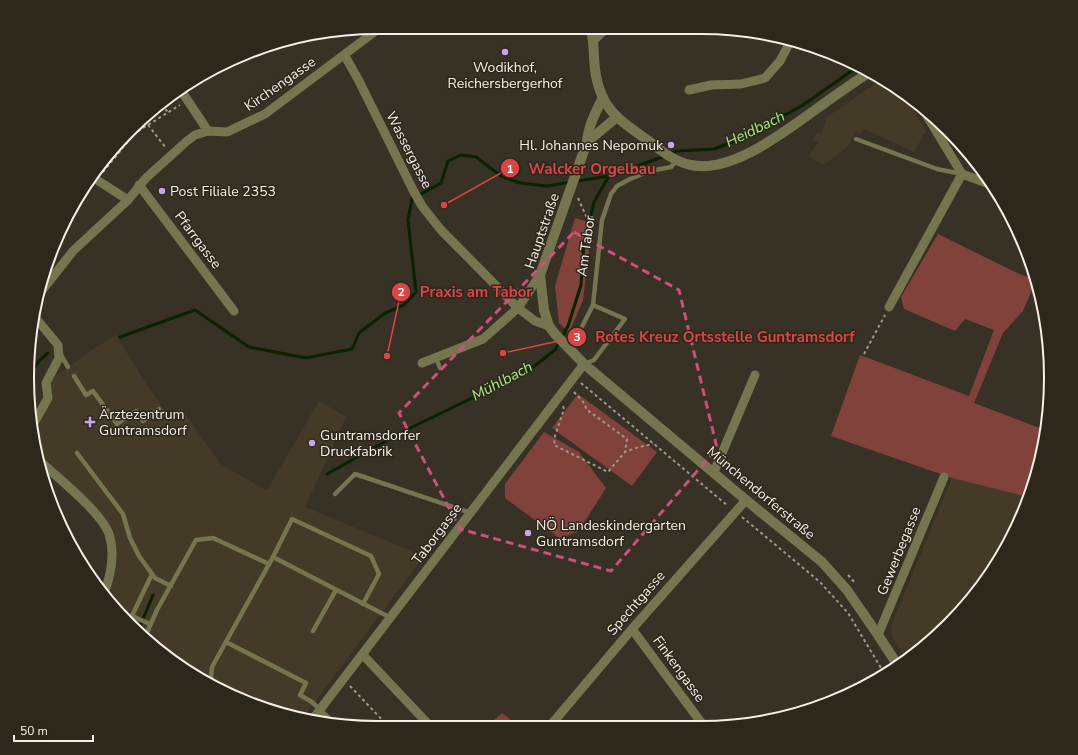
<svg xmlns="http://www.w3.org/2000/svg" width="1078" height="755" font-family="'Nunito Sans',sans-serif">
<rect width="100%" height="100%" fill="#383125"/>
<g fill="#443a28">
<path d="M882,79l26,22 18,30 -12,21 -50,-23 -3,5 -6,-3 -6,14 -25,20 -16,-9 10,-13 -5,-3 4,-7 4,1 5,-13 -2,-2z"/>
<path d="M116,335l31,50 22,31 12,-8 40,56 11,7 35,19 52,-89 27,16 -41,90 119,49 -122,163 -15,-3 -64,-24 -59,-36 -50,-47 -10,-15 4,-12v-49l-66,-70 -11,-35 17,-30 -2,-15 40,-29z"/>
<path d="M952,478l76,19 -13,35 -36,59 -47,50 -26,17 -14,-21 -1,-11z"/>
</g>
<g fill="#80423b">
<path d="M575,218l17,5 -9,77 -14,33 -10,-10 -4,-37z"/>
<path d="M938,234l79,39 19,7 -13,31 -20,22 -29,70 71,27 -6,38 -11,29 -76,-19 -121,-42 29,-81 109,41 25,-66 -29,-11 -10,12 -51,-22 -3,-12z"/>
<path d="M578,394l79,58 -25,34 -80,-58z"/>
<path d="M544,432l35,20 27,36 -28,44 -19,6 -54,-40v-14z"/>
<path d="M502,713l17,13h-32z"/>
</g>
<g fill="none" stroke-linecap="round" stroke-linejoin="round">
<g stroke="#082300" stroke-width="3">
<path d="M670,154l7,-3 37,-2 29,-11 60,-33 54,-38"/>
<path d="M120,337l75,-27 54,37 57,11 46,-9 7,-16 26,-20 19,-8 12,-13 -8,-72 4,-21 29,-16 7,-22 13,-6 15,2 25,19 19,7 27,3 62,-10 56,-20"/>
<path d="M30,373l10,-13 8,-7"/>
<path d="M327,474l79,-44 122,-59 27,-21 13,-24 13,-41 3,-41 10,-42 15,-26"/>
<path d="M138,631l15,-36"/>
</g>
<g stroke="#9d988e" stroke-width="2" stroke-dasharray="3 3" stroke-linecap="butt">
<path d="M161,105l7,7"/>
<path d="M148,125l18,23"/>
<path d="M130,133h5"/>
<path d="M103,172l32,-39 45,-28"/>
<path d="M578,198l8,18 9,2"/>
<path d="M864,354l21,-39"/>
<path d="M581,383l147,123"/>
<path d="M574,392l11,12 1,5 41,30 -2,13 14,-5 14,-3"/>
<path d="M563,406l1,3 -9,27 -1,9 54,27 17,-20"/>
<path d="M742,517l78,65 28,31 36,60"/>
<path d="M848,575l8,9"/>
<path d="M350,686l39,41"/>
</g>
<g stroke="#75764f" stroke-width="4.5">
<path d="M856,139l81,30 25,5"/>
<path d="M570,350l23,-45 9,-85 9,-26 6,-8 13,-7 20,-8 21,-4 6,-7"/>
<path d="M61,355l7,12"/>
<path d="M436,358l4,10"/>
<path d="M584,364l10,-4 31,-41 -32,-14"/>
<path d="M74,376l12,19 7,-4 24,33 19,-13 7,10 16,-12"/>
<path d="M77,453l46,61 7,24 9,18 16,22 16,8"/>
<path d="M335,494l20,-20 116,39"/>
<path d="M273,557l118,61"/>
<path d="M132,616l18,8"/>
<path d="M130,620l22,-46"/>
<path d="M313,631l23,-41"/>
<path d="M145,637l12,-27 39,-70 17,-2 56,26"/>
<path d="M226,642l80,41 -6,12 12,7 23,22"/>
<path d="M209,683l2,-6 1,-10 61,-110 19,-38 79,37 8,18 -16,30"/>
</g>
<g stroke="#75764f" stroke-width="9">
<path d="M593,41l15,-14"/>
<path d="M345,56l14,25 54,109 9,16 19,24 77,78 17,13 14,5"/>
<path d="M180,89l28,42"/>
<path d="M689,90l22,-5 30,-1 24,-6 15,-17 10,-19"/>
<path d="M927,116l35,58"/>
<path d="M962,174l30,11"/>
<path d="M94,178l34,22"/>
<path d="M139,185l95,126"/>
<path d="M40,293l33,-42 55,-51 18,-22 41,-37 8,-6 13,-4 19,1 38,-18 116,-87"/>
<path d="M889,307l73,-133"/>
<path d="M422,363l61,-24 35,-31 22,-33"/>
<path d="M31,428l17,-30 -2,-15 13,-25 -1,-13 -24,-29"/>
<path d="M42,463c17,16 59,49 67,71 6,19 2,41 -5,59"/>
<path d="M714,472l41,-97"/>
<path d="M632,629l71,96"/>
<path d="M878,635l66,-158"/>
<path d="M363,655l68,72"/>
<path d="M312,720l272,-356"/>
<path d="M550,726l82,-97 114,-129"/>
</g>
<g stroke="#75764f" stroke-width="10">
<path d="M590,27c5,14 3,28 5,42 1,10 4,20 8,29 9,19 29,31 46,43 12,10 26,21 42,24 40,9 93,-33 124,-55 18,-13 36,-26 55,-38"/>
<path d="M603,97c-7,15 -15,29 -16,45l-47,133 4,35 5,16 6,8 29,30 162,136 76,62 25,28 31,45 19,29"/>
<path d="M587,142l30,-25"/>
</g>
</g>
<path fill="none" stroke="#ce4e7e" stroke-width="3" stroke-dasharray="8 5" stroke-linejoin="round" d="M574,232l105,58 38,158 -106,123 -151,-42 -61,-116z"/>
<g fill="#c9a5ee" stroke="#2e271c" stroke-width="1.5">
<circle cx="505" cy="52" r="4"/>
<circle cx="671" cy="145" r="4"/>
<circle cx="162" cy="191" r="4"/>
<path d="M88 416h4v4h4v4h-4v4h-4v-4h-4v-4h4z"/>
<circle cx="312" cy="443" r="4"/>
<circle cx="528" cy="533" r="4"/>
</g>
<g text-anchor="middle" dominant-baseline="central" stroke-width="3" stroke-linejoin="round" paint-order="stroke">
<g font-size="14" fill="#f4f0e8" stroke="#2e271c" text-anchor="start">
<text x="505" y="67" text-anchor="middle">Wodikhof,<tspan x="505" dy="16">Reichersbergerhof</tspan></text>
<text x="663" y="145" text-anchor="end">Hl. Johannes Nepomuk</text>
<text x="170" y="191">Post Filiale 2353</text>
<text x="99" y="414">Ärztezentrum<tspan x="99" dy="16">Guntramsdorf</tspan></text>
<text x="320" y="435">Guntramsdorfer<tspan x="320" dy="16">Druckfabrik</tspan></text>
<text x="536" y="525">NÖ Landeskindergarten<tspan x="536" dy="16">Guntramsdorf</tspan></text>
</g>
<g font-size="14" fill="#f4f0e8" stroke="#2e271c">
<text transform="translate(280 84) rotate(-35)">Kirchengasse</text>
<text transform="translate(409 150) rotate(63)">Wassergasse</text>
<text transform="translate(542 231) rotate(-71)">Hauptstraße</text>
<text transform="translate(198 240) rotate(53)">Pfarrgasse</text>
<text transform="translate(586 246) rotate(-82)">Am Tabor</text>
<text transform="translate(761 493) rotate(40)">Münchendorferstraße</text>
<text transform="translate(437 534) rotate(-53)">Taborgasse</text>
<text transform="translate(899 551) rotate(-68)">Gewerbegasse</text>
<text transform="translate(636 603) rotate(-49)">Spechtgasse</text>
<text transform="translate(679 669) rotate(54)">Finkengasse</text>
</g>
<g font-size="15" font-style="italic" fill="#a2eb82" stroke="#2e271c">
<text transform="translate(755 129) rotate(-26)">Heidbach</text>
<text transform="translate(502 381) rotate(-28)">Mühlbach</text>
</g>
</g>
<path d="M0 0H1078V755H0ZM377 34H701A343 343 0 0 1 1044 377V378A343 343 0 0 1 701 721H377A343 343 0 0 1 34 378V377A343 343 0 0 1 377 34Z" fill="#2e271c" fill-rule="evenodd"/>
<path fill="none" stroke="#f4f0e8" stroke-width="2" d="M377 34H701A343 343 0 0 1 1044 377V378A343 343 0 0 1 701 721H377A343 343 0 0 1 34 378V377A343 343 0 0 1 377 34Z"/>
<path fill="none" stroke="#da4645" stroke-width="1.5" d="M444 205L510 168M387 356L401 292M503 353L577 337"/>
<g fill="#da4645" stroke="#2e271c" stroke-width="1.5">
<circle cx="444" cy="205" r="4"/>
<circle cx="387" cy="356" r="4"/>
<circle cx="503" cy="353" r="4"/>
<circle cx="510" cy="168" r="10"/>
<circle cx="401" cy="292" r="10"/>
<circle cx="577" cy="337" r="10"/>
</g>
<g font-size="12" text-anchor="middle" font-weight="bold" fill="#fff">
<text x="510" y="173">1</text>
<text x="401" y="296">2</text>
<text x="577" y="341">3</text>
</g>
<g font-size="15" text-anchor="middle" font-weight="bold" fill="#da4645" stroke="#2e271c" stroke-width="3" stroke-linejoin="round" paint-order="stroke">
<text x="592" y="174">Walcker Orgelbau</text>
<text x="476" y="297">Praxis am Tabor</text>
<text x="725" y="342">Rotes Kreuz Ortsstelle Guntramsdorf</text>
</g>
<path d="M14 735v6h79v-6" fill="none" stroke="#f4f0e8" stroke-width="2"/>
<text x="20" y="735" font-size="12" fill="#f4f0e8" stroke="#2e271c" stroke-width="3" paint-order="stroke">50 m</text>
</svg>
